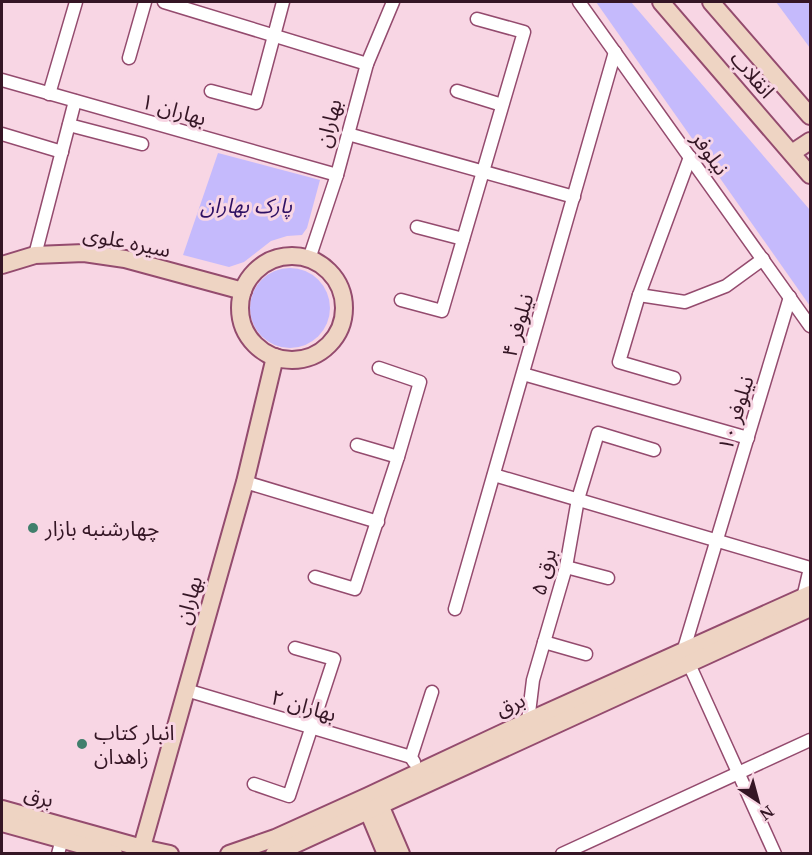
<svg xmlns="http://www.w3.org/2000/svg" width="812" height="855" font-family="'Noto Serif','Noto Sans Arabic',serif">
<rect width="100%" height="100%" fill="#f8d6e4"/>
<g fill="#c5bafc">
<path d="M596,2h35l179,208v96z"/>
<path d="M776,2h34v46z"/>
<path d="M218,153l102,27 -13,48 -5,7 -15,1 -16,5 -27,21 -15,5 -46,-12z"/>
<circle cx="290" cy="308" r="40"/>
</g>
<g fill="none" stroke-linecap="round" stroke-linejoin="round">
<defs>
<g id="street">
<path d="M164,2l203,62"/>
<path d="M579,2l231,324"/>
<path d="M129,58l16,-56"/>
<path d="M2,80l335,95"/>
<path d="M211,91l45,12 27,-101"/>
<path d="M457,91l45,14"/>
<path d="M49,94l27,-92"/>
<path d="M69,125l73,19"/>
<path d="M2,134l60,18"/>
<path d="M348,134l226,63"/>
<path d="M417,227l46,12"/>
<path d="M35,255l40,-154"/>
<path d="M309,259l28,-84 30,-111 26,-62"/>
<path d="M639,295l46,7 41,-16 37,-27"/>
<path d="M401,300l41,11 82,-279 -47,-13"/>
<path d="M523,374l225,64"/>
<path d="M674,378l-55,-16 20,-67 51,-138"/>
<path d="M357,445l41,12"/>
<path d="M494,475l316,93 -7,30"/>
<path d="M245,482l133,40"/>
<path d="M566,567l42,11"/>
<path d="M315,577l40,12 43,-132 22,-75 -41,-14"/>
<path d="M455,609l160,-557"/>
<path d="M544,642l42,12"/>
<path d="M683,652l107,-355"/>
<path d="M689,664l86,190"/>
<path d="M186,690l225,67"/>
<path d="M528,721l5,-41 33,-113 12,-68 20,-66 56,17"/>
<path d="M414,762l-3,-5 21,-65"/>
<path d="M254,784l35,12 45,-137 -39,-11"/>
<path d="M58,854l4,-15"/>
<path d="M562,854l248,-114"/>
</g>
<g id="secondary">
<path d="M661,2l149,173"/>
<path d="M711,2l99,114"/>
<path d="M792,153l18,-12"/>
<circle cx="292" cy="308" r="52"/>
<path d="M2,265l33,-10 49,-2 41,6 118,32"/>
<path d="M372,799l8,6 21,49"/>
<path d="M368,800v11l18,43"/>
<path d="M2,809l140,39 28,6"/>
<path d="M2,823l112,31"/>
<path d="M140,854l105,-372 30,-125"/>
<path d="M229,854l46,-16 93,-42 160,-75 282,-127"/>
<path d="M274,854l536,-246"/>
</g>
</defs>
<use href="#street" stroke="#944b6e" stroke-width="15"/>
<use href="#secondary" stroke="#944b6e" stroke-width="20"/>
<use href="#street" stroke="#fff" stroke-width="12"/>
<use href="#secondary" stroke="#eed4c3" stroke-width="16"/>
</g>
<g fill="#417f6c" stroke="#f8d6e4" stroke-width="2">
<circle cx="33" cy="528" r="6"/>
<circle cx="82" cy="744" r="6"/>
</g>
<g text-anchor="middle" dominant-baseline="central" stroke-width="6" stroke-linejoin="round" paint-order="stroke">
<g font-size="21" fill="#351625" stroke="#f8d6e4">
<text transform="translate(753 74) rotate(49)">انقلاب</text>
<text transform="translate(174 109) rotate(16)">بهاران ۱</text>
<text transform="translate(328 123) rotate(-75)">بهاران</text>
<text transform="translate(711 153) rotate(55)">نیلوفر</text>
<text transform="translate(127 241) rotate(11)">سیره علوی</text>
<text transform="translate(517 325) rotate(-74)">نیلوفر ۴</text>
<text transform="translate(735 413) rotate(-73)">نیلوفر ۱۰</text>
<text transform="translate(543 572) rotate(-76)">برق ۵</text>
<text transform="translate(188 600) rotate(-74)">بهاران</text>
<text transform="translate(510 704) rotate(-25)">برق</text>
<text transform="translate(304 705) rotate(16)">بهاران ۲</text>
<text transform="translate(39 796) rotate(15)">برق</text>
</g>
<g font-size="21" font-style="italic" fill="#2e1063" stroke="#f8d6e4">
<text x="246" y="205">پارک بهاران</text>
</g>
<g font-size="21" fill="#351625" stroke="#f8d6e4" text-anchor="start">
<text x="45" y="528">چهارشنبه بازار</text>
<text x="94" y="732">انبار کتاب<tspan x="94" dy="24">زاهدان</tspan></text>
</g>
</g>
<rect width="812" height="855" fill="none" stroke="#351625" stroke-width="6"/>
<g transform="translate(758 801) rotate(144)" stroke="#f8d6e4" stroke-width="4.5" paint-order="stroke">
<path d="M0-4.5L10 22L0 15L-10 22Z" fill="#351625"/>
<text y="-9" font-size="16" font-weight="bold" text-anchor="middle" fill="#351625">N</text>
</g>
</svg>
